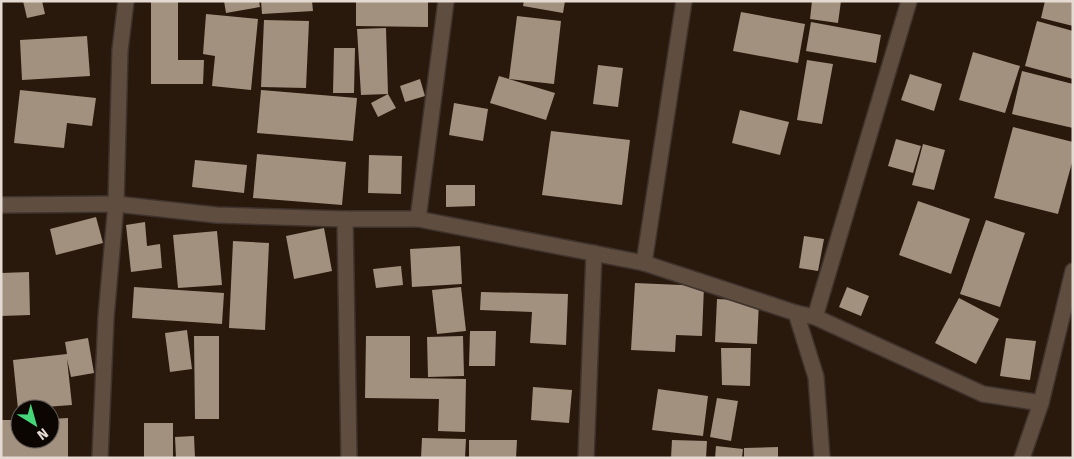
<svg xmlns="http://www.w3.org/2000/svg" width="1074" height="459" font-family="'Fira Sans',sans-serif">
<rect width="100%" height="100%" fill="#28190c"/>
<g fill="#a2917f">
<path d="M23,1h19l3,13 -18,4z"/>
<path d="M151,1h27v59h26l-1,24h-52z"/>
<path d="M224,1h35l1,6 -34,6z"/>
<path d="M261,1h51l1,10 -51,3z"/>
<path d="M356,1h72v26l-72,-1z"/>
<path d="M524,1h41l-2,12 -40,-7z"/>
<path d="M812,1h29l-3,22 -28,-4z"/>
<path d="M1045,1h28v25l-32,-8z"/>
<path d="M741,12l64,12 -7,39 -65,-12z"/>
<path d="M206,14l52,5 -7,71 -39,-4 3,-30 -12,-2z"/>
<path d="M517,16l44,5 -7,63 -45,-5z"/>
<path d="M264,20l45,1 -3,67 -45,-1z"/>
<path d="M1037,21l36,10v48l-48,-13z"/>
<path d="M811,22l70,13 -5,28 -70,-12z"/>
<path d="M386,28l2,66 8,14 -18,9 -7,-14 17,-9 -27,1 -4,-66z"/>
<path d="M87,36l3,40 -68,4 -2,-40z"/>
<path d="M334,48h21l-1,45h-21z"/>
<path d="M973,52l47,14 -15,47 -46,-13z"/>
<path d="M807,60l26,4 -11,60 -25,-4z"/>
<path d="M598,65l25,3 -5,39 -25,-3z"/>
<path d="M1022,71l51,13v44l-61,-14z"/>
<path d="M910,74l32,10 -8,27 -33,-11z"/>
<path d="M499,76l56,17 -9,27 -56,-17z"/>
<path d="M420,79l5,17 -20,6 -5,-16z"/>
<path d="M20,90l76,8 -4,28 -25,-3 -3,25 -50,-5z"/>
<path d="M261,90l96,8 -4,43 -96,-8z"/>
<path d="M454,103l34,6 -5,32 -34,-6z"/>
<path d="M740,110l49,12 -9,33 -48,-12z"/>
<path d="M1013,127l60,15v17l-15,55 -64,-16z"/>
<path d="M551,131l79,9 -8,65 -80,-10z"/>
<path d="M896,139l25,7 -8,27 -25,-7z"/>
<path d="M923,144l22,6 -11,40 -22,-5z"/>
<path d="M257,154l89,8 -4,43 -89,-7z"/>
<path d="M369,155l33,1 -1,38 -33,-1z"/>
<path d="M195,160l52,5 -3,28 -52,-6z"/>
<path d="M446,185h29v21l-29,1z"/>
<path d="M918,201l52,18 -19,55 -52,-19z"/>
<path d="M96,217l7,26 -47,12 -6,-26z"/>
<path d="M986,220l39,13 -25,74 -40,-13z"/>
<path d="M145,222l2,24 13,-2 2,24 -31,4 -5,-47z"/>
<path d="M324,228l8,43 -38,8 -8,-43z"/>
<path d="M217,231l5,54 -44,3 -5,-53z"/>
<path d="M804,236l20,3 -6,32 -19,-3z"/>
<path d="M233,241l36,2 -4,87 -36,-2z"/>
<path d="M460,246l2,38 -50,3 -2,-38z"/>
<path d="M401,266l2,19 -27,3 -3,-19z"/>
<path d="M29,272l1,43 -29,1v-43z"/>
<path d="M635,283l69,3 -2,50 -26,-1 -1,17 -44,-2z"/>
<path d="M134,287l90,6 -2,31 -90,-6z"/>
<path d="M461,287l5,44 -29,3 -5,-44z"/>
<path d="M847,287l22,9 -8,20 -22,-9z"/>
<path d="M481,292l87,2 -2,51 -36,-2 2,-31 -52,-2z"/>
<path d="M959,298l40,21 -23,45 -41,-21z"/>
<path d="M717,299l42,2 -2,43 -42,-2z"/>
<path d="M187,330l5,39 -22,3 -5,-39z"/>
<path d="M470,331h26l-1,35h-26z"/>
<path d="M194,336h25v83h-24z"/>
<path d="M366,336h44v42l56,1 -1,53 -27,-1 1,-32 -74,-1z"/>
<path d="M463,336l1,40 -36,1 -1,-40z"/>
<path d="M88,338l6,35 -23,4 -4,-18 5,46 -54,4 -5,-49 54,-6 -2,-12z"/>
<path d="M1006,338l30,3 -6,39 -30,-4z"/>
<path d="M721,348h30l-1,38 -28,-1z"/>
<path d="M533,387l39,3 -3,33 -38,-3z"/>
<path d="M658,389l50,7 -5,40 -51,-6z"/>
<path d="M717,398l21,3 -7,40 -21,-4z"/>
<path d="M68,418v40h-67v-38h19v19h30v-20z"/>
<rect x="144" y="423" width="29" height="35"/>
<path d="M194,436l1,22h-19l-1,-21z"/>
<path d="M422,438l44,1 -1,19h-44z"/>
<path d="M469,440h48l-1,18h-47z"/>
<path d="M672,440l35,1 -1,17h-35z"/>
<path d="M716,446l27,3 -1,9h-27z"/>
<path d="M778,447v11h-34v-10z"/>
</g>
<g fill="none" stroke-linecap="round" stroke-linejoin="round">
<defs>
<g id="minor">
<path d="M1,205l115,-1 100,11 129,4h73l226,44 152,50 19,4 168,77 58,9"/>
<path d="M345,219l4,239"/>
<path d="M418,219l28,-218"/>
<path d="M644,263l40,-262"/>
<path d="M796,313l20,64 6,81"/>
<path d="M815,317l94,-316"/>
<path d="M100,458l6,-141 10,-113 4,-154 6,-49"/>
<path d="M586,458l8,-205"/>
<path d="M1022,458l19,-55 32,-132"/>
</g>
</defs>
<use href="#minor" stroke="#3f332e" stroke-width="18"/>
<use href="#minor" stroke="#5f4d3f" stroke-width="15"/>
</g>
<rect width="1074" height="459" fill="none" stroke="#e6dbd3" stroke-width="5"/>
<g transform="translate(35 424) rotate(143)"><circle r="24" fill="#0c0603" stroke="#635b56"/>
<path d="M0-4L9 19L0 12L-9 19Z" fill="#46d77a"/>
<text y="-8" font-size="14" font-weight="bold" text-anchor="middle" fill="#e6dbd3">N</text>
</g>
</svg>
